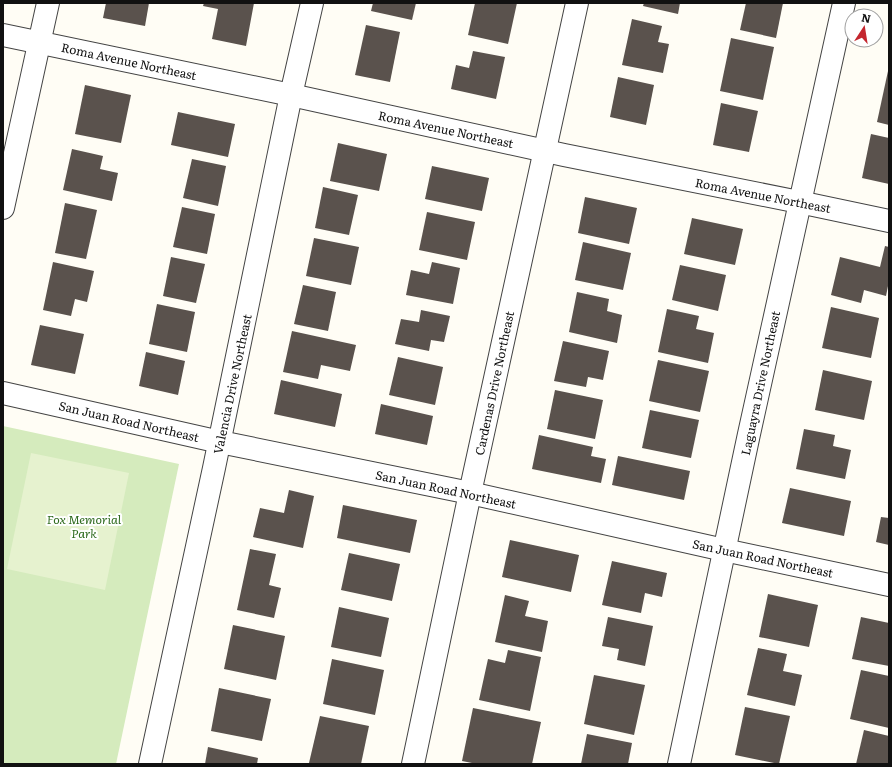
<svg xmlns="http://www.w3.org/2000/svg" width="892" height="767" font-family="Literata,serif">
<rect width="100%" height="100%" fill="#fffdf5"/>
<path fill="#d5ebbd" d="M3,426l176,38 -63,300h-113z"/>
<path fill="#e6f2cf" d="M31,453l98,20 -24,117 -98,-21z"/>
<g fill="#5a524d">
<path d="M106,3h43l-4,23 -42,-8z"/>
<path d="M204,3h50l-8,43 -34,-7 6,-30 -15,-3z"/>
<path d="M373,3h43l-4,17 -41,-9z"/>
<path d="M475,3h42l-9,41 -40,-9z"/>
<path d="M644,3h36l-2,11 -35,-8z"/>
<path d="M746,3h37l-7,35 -36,-8z"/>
<path d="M632,19l30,7 -4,16 11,2 -6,29 -41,-8z"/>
<path d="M366,25l34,7 -10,50 -35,-7z"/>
<path d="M731,38l43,9 -11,53 -43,-9z"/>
<path d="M473,51l32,6 -9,42 -45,-10 5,-24 13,3z"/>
<path d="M888,71h1v54l-12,-3z"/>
<path d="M618,77l36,8 -8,40 -36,-8z"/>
<path d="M85,85l46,10 -10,48 -46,-9z"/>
<path d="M721,103l37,8 -9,41 -36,-7z"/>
<path d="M178,112l57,12 -7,33 -57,-12z"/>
<path d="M871,134l18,4v46l-27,-6z"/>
<path d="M338,143l49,11 -8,37 -49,-10z"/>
<path d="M72,149l31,7 -3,13 18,4 -6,28 -49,-11z"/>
<path d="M192,159l34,7 -8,40 -35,-8z"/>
<path d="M432,166l57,12 -7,33 -57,-12z"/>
<path d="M323,187l35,8 -9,40 -34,-7z"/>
<path d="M585,197l52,11 -8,36 -51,-11z"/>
<path d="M65,203l32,7 -11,49 -31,-6z"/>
<path d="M182,207l33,7 -8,40 -34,-7z"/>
<path d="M427,212l48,10 -8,38 -48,-10z"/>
<path d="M692,218l51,11 -8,36 -51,-11z"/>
<path d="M314,238l45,9 -8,38 -45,-9z"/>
<path d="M583,242l48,11 -8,37 -48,-10z"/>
<path d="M885,246l4,1v34l-3,15 -22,-6 -3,13 -30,-8 9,-38 40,10z"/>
<path d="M171,257l34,7 -9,39 -33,-7z"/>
<path d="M53,262l41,9 -7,31 -12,-3 -4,17 -28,-6z"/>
<path d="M432,262l28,6 -7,36 -47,-9 5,-25 18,4z"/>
<path d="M680,265l46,10 -8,36 -46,-11z"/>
<path d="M303,285l33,7 -8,39 -34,-7z"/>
<path d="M577,292l32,7 -2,12 15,4 -5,28 -48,-11z"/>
<path d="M157,304l38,8 -8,40 -38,-8z"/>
<path d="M831,307l48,11 -8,40 -49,-10z"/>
<path d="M667,309l32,7 -3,13 18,4 -6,30 -50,-11z"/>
<path d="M421,310l29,6 -6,26 -13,-2 -2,11 -34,-7 6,-25 18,3z"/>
<path d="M40,325l44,9 -9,40 -44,-9z"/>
<path d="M292,331l64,14 -6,26 -29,-6 -3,14 -35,-7z"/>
<path d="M563,341l46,10 -6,29 -15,-3 -2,10 -32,-6z"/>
<path d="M146,352l39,9 -7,34 -39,-9z"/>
<path d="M398,357l45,10 -8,38 -46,-10z"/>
<path d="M658,360l51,11 -9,41 -51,-11z"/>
<path d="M823,370l49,11 -8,39 -49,-10z"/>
<path d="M281,380l61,14 -7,33 -61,-13z"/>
<path d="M555,390l48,10 -8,39 -48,-10z"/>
<path d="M381,404l52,12 -6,29 -52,-11z"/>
<path d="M650,410l49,10 -8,38 -49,-10z"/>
<path d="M804,429l31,6 -2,11 18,4 -6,29 -49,-10z"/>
<path d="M539,435l54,12 -2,9 15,3 -5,24 -69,-14z"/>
<path d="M618,456l72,15 -6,29 -72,-15z"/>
<path d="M790,488l61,13 -7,35 -62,-13z"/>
<path d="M289,490l25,6 -11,52 -50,-11 7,-29 24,5z"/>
<path d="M343,505l74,15 -7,33 -73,-15z"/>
<path d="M881,517l8,1v27l-13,-3z"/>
<path d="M510,540l69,15 -8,37 -69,-15z"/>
<path d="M250,549l26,5 -7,31 12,3 -7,30 -37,-8z"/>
<path d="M349,553l51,11 -8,37 -51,-11z"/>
<path d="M612,561l55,12 -5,24 -17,-4 -4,20 -39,-8z"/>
<path d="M768,594l50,11 -9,42 -50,-10z"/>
<path d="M505,595l24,6 -4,15 23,5 -6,31 -47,-10z"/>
<path d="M339,607l50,11 -8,39 -50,-10z"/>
<path d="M608,617l45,9 -8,40 -28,-6 2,-11 -17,-3z"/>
<path d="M861,617l28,6v43l-37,-7z"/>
<path d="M233,625l52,11 -9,44 -52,-11z"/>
<path d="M758,648l29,6 -4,17 19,4 -7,31 -48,-11z"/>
<path d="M508,650l33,7 -11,54 -51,-11 9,-41 17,4z"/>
<path d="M332,659l52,11 -9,45 -52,-11z"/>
<path d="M861,670l28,6v52l-39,-9z"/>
<path d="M594,675l51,10 -11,50 -50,-11z"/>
<path d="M219,688l52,11 -9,42 -51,-10z"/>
<path d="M745,707l45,9 -11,48 -44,-9z"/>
<path d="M473,708l68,14 -9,42h-55l-15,-3z"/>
<path d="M320,716l49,10 -8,38h-48l-4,-1z"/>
<path d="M864,730l25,6v28h-33z"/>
<path d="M587,734l45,9 -4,21h-47z"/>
<path d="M208,747l50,11 -1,6h-52z"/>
</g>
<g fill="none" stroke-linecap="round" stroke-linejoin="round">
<defs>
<g id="minor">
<path d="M3,35l288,60 273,60 235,47 90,19"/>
<path d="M3,208l45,-205"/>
<path d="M3,393l217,49 250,51 254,57 165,35"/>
<path d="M150,764l64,-296 77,-373 21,-92"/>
<path d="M413,764l57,-271 107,-490"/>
<path d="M679,764c53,-254 108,-508 165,-761"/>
</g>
</defs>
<use href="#minor" stroke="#444" stroke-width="24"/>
<use href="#minor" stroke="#fff" stroke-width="22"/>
</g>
<g text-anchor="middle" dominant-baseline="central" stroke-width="4" stroke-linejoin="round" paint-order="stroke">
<g font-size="12" fill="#111" stroke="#fff">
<text transform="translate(129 61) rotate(12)">Roma Avenue Northeast</text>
<text transform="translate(446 129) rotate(12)">Roma Avenue Northeast</text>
<text transform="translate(763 195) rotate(11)">Roma Avenue Northeast</text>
<text transform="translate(494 383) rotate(-78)">Cardenas Drive Northeast</text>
<text transform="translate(760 383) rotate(-78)">Laguayra Drive Northeast</text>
<text transform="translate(232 384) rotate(-78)">Valencia Drive Northeast</text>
<text transform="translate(129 421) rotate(13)">San Juan Road Northeast</text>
<text transform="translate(446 489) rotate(12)">San Juan Road Northeast</text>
<text transform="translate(763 558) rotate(12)">San Juan Road Northeast</text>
</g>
<g font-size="12" font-style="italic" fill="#2f6b1f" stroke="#fff">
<text x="84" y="519">Fox Memorial<tspan x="84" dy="14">Park</tspan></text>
</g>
</g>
<rect width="892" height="767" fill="none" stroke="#111111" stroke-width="8"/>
<g transform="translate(864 28) rotate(12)"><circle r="19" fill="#ffffff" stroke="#a0a0a0"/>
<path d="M0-3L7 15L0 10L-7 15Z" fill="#c4262e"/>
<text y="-6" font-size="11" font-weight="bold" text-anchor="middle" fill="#111111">N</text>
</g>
</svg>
